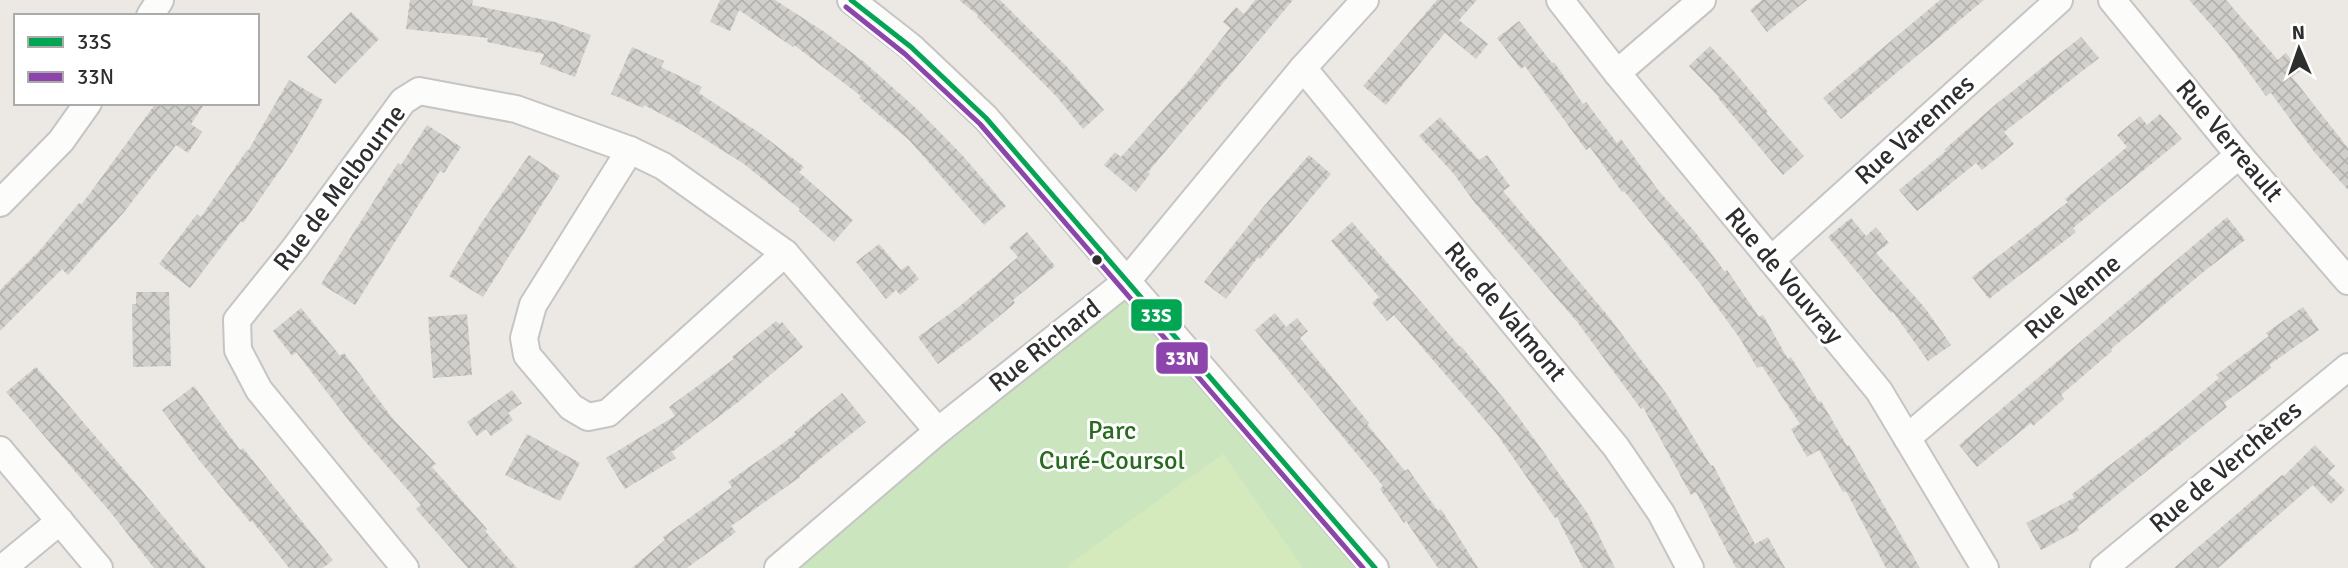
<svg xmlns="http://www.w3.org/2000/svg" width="2348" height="568" font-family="Signika,sans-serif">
<defs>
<pattern id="building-cross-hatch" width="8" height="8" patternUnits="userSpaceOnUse" patternTransform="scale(1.75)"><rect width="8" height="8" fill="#d1cfcb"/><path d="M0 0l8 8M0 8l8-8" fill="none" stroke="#b4b2af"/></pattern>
</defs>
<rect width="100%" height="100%" fill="#ece9e4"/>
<path fill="#cbe6be" d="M1127,281l248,287h-597z"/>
<path fill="#d4eabc" d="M1223,454l80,114h-233l-2,-3z"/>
<g fill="url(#building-cross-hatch)">
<path d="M410,0h63l-1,5 83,17 36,13 -16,42 -35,-13 4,-10 -57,-12 1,-4 -82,-9z"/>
<path d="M720,0h55l51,33 38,29 54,48 45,46 43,50 -22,19 -75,-85 -50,-42 2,-2 -67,-51 -1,2 -54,-37 -9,21 -20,-9z"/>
<path d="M959,0h41l67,67 37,43 -21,19 -27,-33 -79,-79 2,-1z"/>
<path d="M1255,0h38l-145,172 2,2 -14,18 -32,-27 11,-13 6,5 67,-75 42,-54 -7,-6 13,-15 8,7z"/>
<path d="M1437,0h40l-18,20 29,24 -12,15 -31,-26 -59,72 -23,-19z"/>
<path d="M1762,0h45l-40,32 -17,-22z"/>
<path d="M1940,0h44l-143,119 -18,-21z"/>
<path d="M2189,0h37l52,60 8,-7 14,18 -8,6 56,71v42l-33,-37 -44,-60 -5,3 -38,-52z"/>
<path d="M351,12l28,27 -44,45 -28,-27z"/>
<path d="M1519,21l33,42 2,-1 29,42 3,-2 31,41 4,-4 37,51 37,42 30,40 2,-2 32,47 4,-2 25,44 3,-2 28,45 2,-1 26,45 2,-1 71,123h-34l-40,-77 -3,1 -24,-42 -12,7 -16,-28 9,-5 -38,-58 -5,2 -16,-28 -42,-58 -75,-91 -2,1 -32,-45 -4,3 -61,-84 -4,3 -24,-31z"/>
<path d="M2081,37l18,21 -95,74 10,12 -32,26 -6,-7 -59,48 -18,-21 47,-39 -2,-1 51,-45z"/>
<path d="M1710,46l22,23 36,43 -2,1 38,43 -21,19 -65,-77 1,-1 -30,-31z"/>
<path d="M632,47l32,14 -3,6 41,20 -3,6 62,41 43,33 -5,5 54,48 -19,22 -35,-31 1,-2 -56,-45 -60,-38 -40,-21 -1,3 -32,-14z"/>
<path d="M289,80l34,20 -31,53 -49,70 -2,-2 -51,67 -31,-24 38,-50 4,3 46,-67 1,1z"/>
<path d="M156,103h49l-14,21 11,8 -14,21 -12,-8 -52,67 -56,63 -6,-6 -62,62v-41l40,-40 39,-47 3,1z"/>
<path d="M2160,114l22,25 -109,89 3,4 -87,67 -17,-22 96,-75 -3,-3 62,-52 -10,-12 23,-19 7,9z"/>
<path d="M1440,117l39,43 8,-5 23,31 -7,5 106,126 59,79 43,70 2,-1 42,79 13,-7 17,31h-49l-40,-76 -5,3 -48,-88 -2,2 -63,-86 -103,-120 -22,-30 -34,-37z"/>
<path d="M427,125l34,22 -17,26 -4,-2 -85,134 -34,-21 77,-121 3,2z"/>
<path d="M529,155l31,21 -77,121 -34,-21 33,-54z"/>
<path d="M1309,155l22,19 -71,85 -2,-2 -32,42 -22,-17 60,-76z"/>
<path d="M2227,217l18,23 -38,29 -96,80 1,2 -51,44 3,4 -31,27 -2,-3 -54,44 -18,-22z"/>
<path d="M1851,218l15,18 10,-9 13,16 -13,10 49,55 26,37 -23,16 -35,-49 -2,1 -63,-76z"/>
<path d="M1352,222l108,125 1,-1 56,69 71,99 27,54h-32l-26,-51 -2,1 -59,-85 -102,-118 -7,6 -15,-18 7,-6 -48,-56z"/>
<path d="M1027,232l28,34 -42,34 2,3 -42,35 -35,26 -20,-27 42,-31 58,-49 -9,-10z"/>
<path d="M879,244l22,26 7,-5 11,14 -19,16 -4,-5 -10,9 -30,-37z"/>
<path d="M136,292h33l2,74 -38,1 -1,-63h4z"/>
<path d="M2303,307l16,23 -50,35 2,3 -47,35 3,4 -150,120 2,3 -38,20 -15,-27 48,-25 -2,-4 98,-75 49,-41 -3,-3 53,-39 -3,-3z"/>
<path d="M301,308l39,48 4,-3 49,66 43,45 -4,3 55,62 -2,2 32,37h-49l-52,-59 5,-4 -58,-66 -67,-87 -4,4 -19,-25z"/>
<path d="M1275,313l11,14 11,-9 11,13 -8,7 69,85 -2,1 38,47 3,-2 30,42 3,-2 37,59h-40l-32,-47 -2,2 -24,-34 3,-3 -128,-156z"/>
<path d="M467,314l5,61 -39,3 -5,-61z"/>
<path d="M776,321l3,3 3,-2 21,25 -62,53 -69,52 4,6 -51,31 -19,-31 69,-42 -6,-9 65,-48 -2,-2z"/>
<path d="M36,367l107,125 63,76h-52l-42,-54 -106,-122z"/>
<path d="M194,386l46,64 3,-2 90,112 -10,8h-34l-37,-47 -2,1 -51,-62 -37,-50z"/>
<path d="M512,390l10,13 -14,10 5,7 -22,16 -5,-7 -9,7 -10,-14z"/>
<path d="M842,393l24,29 -67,54 1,1 -69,49 5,6 -49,36h-55l33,-28 -2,-3 69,-50 -4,-5 68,-48 -2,-2z"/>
<path d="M527,434l53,29 -20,38 -55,-26z"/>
<path d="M2315,445l20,21 -7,7 17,17 -14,14 -18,-19 -95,83h-44l108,-93 2,1z"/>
</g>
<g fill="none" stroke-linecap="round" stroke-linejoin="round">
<defs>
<g id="minor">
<path d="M851,0l60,47 75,71 389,450"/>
<path d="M1560,0l57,73 262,318 106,177"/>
<path d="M2112,0l127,155 109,126"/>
<path d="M150,16l10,-16"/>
<path d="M1303,68l313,379 45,66 29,55"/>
<path d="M1617,73l85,-73"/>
<path d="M630,150l-97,155 -9,33 3,17 44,52 17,10 20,-4 177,-160"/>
<path d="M0,203l61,-62 27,-38"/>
<path d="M1771,260l288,-260"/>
<path d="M1907,438l332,-283"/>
<path d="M0,450l99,118"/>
<path d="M3,568l57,-47"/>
<path d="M405,568l-146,-178 -21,-40 -1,-30 58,-72 108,-147 16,-10 97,18 114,41 33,16 122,87 153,178"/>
<path d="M778,568l160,-137 189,-150 176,-213 62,-68"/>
<path d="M2104,568l244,-201"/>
</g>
</defs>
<use href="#minor" stroke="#c5c5c5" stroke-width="30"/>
<use href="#minor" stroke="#fcfcfb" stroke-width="26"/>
<defs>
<path id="bus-1" d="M851,0l60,47 75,71 389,450"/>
<path id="bus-2" d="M846,7l59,47 75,70 383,444"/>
</defs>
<use href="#bus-1" stroke="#fff" stroke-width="10"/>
<use href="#bus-2" stroke="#fff" stroke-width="10"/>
<use href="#bus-1" stroke="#00a651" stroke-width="5"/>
<use href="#bus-2" stroke="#8e44ad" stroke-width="5"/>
</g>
<circle fill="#2e2e2e" stroke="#fff" stroke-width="2.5" cx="1097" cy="260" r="6"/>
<g text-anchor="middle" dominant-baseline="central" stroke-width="6" stroke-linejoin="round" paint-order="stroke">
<g font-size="26" fill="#2e2e2e" stroke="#fff">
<text transform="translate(1915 130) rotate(-42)">Rue Varennes</text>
<text transform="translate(2229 141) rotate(50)">Rue Verreault</text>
<text transform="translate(340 188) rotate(-53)">Rue de Melbourne</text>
<text transform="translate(1784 276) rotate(50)">Rue de Vouvray</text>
<text transform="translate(2073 297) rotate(-40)">Rue Venne</text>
<text transform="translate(1505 312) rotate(50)">Rue de Valmont</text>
<text transform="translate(1045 346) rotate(-38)">Rue Richard</text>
<text transform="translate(2226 467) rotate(-40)">Rue de Verchères</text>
</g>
<g font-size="26" fill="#256d1c" stroke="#fff">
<text x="1112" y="431">Parc<tspan x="1112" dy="30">Curé-Coursol</tspan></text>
</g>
</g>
<g stroke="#fff" stroke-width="2.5">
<rect x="1130" y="298" width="53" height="34" rx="7" fill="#00a651"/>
<rect x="1155" y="341" width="54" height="34" rx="7" fill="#8e44ad"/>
</g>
<g font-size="19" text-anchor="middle" font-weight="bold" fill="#fff">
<text x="1156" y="322">33S</text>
<text x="1182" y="365">33N</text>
</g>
<rect x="14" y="14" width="245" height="91" fill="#ffffff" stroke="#ababab" stroke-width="2"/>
<rect x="28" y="37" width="35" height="10" fill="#00a651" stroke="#ababab" stroke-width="2"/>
<text x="77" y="49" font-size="21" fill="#2e2e2e">33S</text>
<rect x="28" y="72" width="35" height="10" fill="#8e44ad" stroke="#ababab" stroke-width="2"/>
<text x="77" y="84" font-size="21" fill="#2e2e2e">33N</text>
<g transform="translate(2299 49) rotate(358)" stroke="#ffffff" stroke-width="5" paint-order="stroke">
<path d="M0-5L12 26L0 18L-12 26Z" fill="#2e2e2e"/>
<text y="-10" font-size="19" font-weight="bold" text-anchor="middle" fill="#2e2e2e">N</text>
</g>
</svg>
